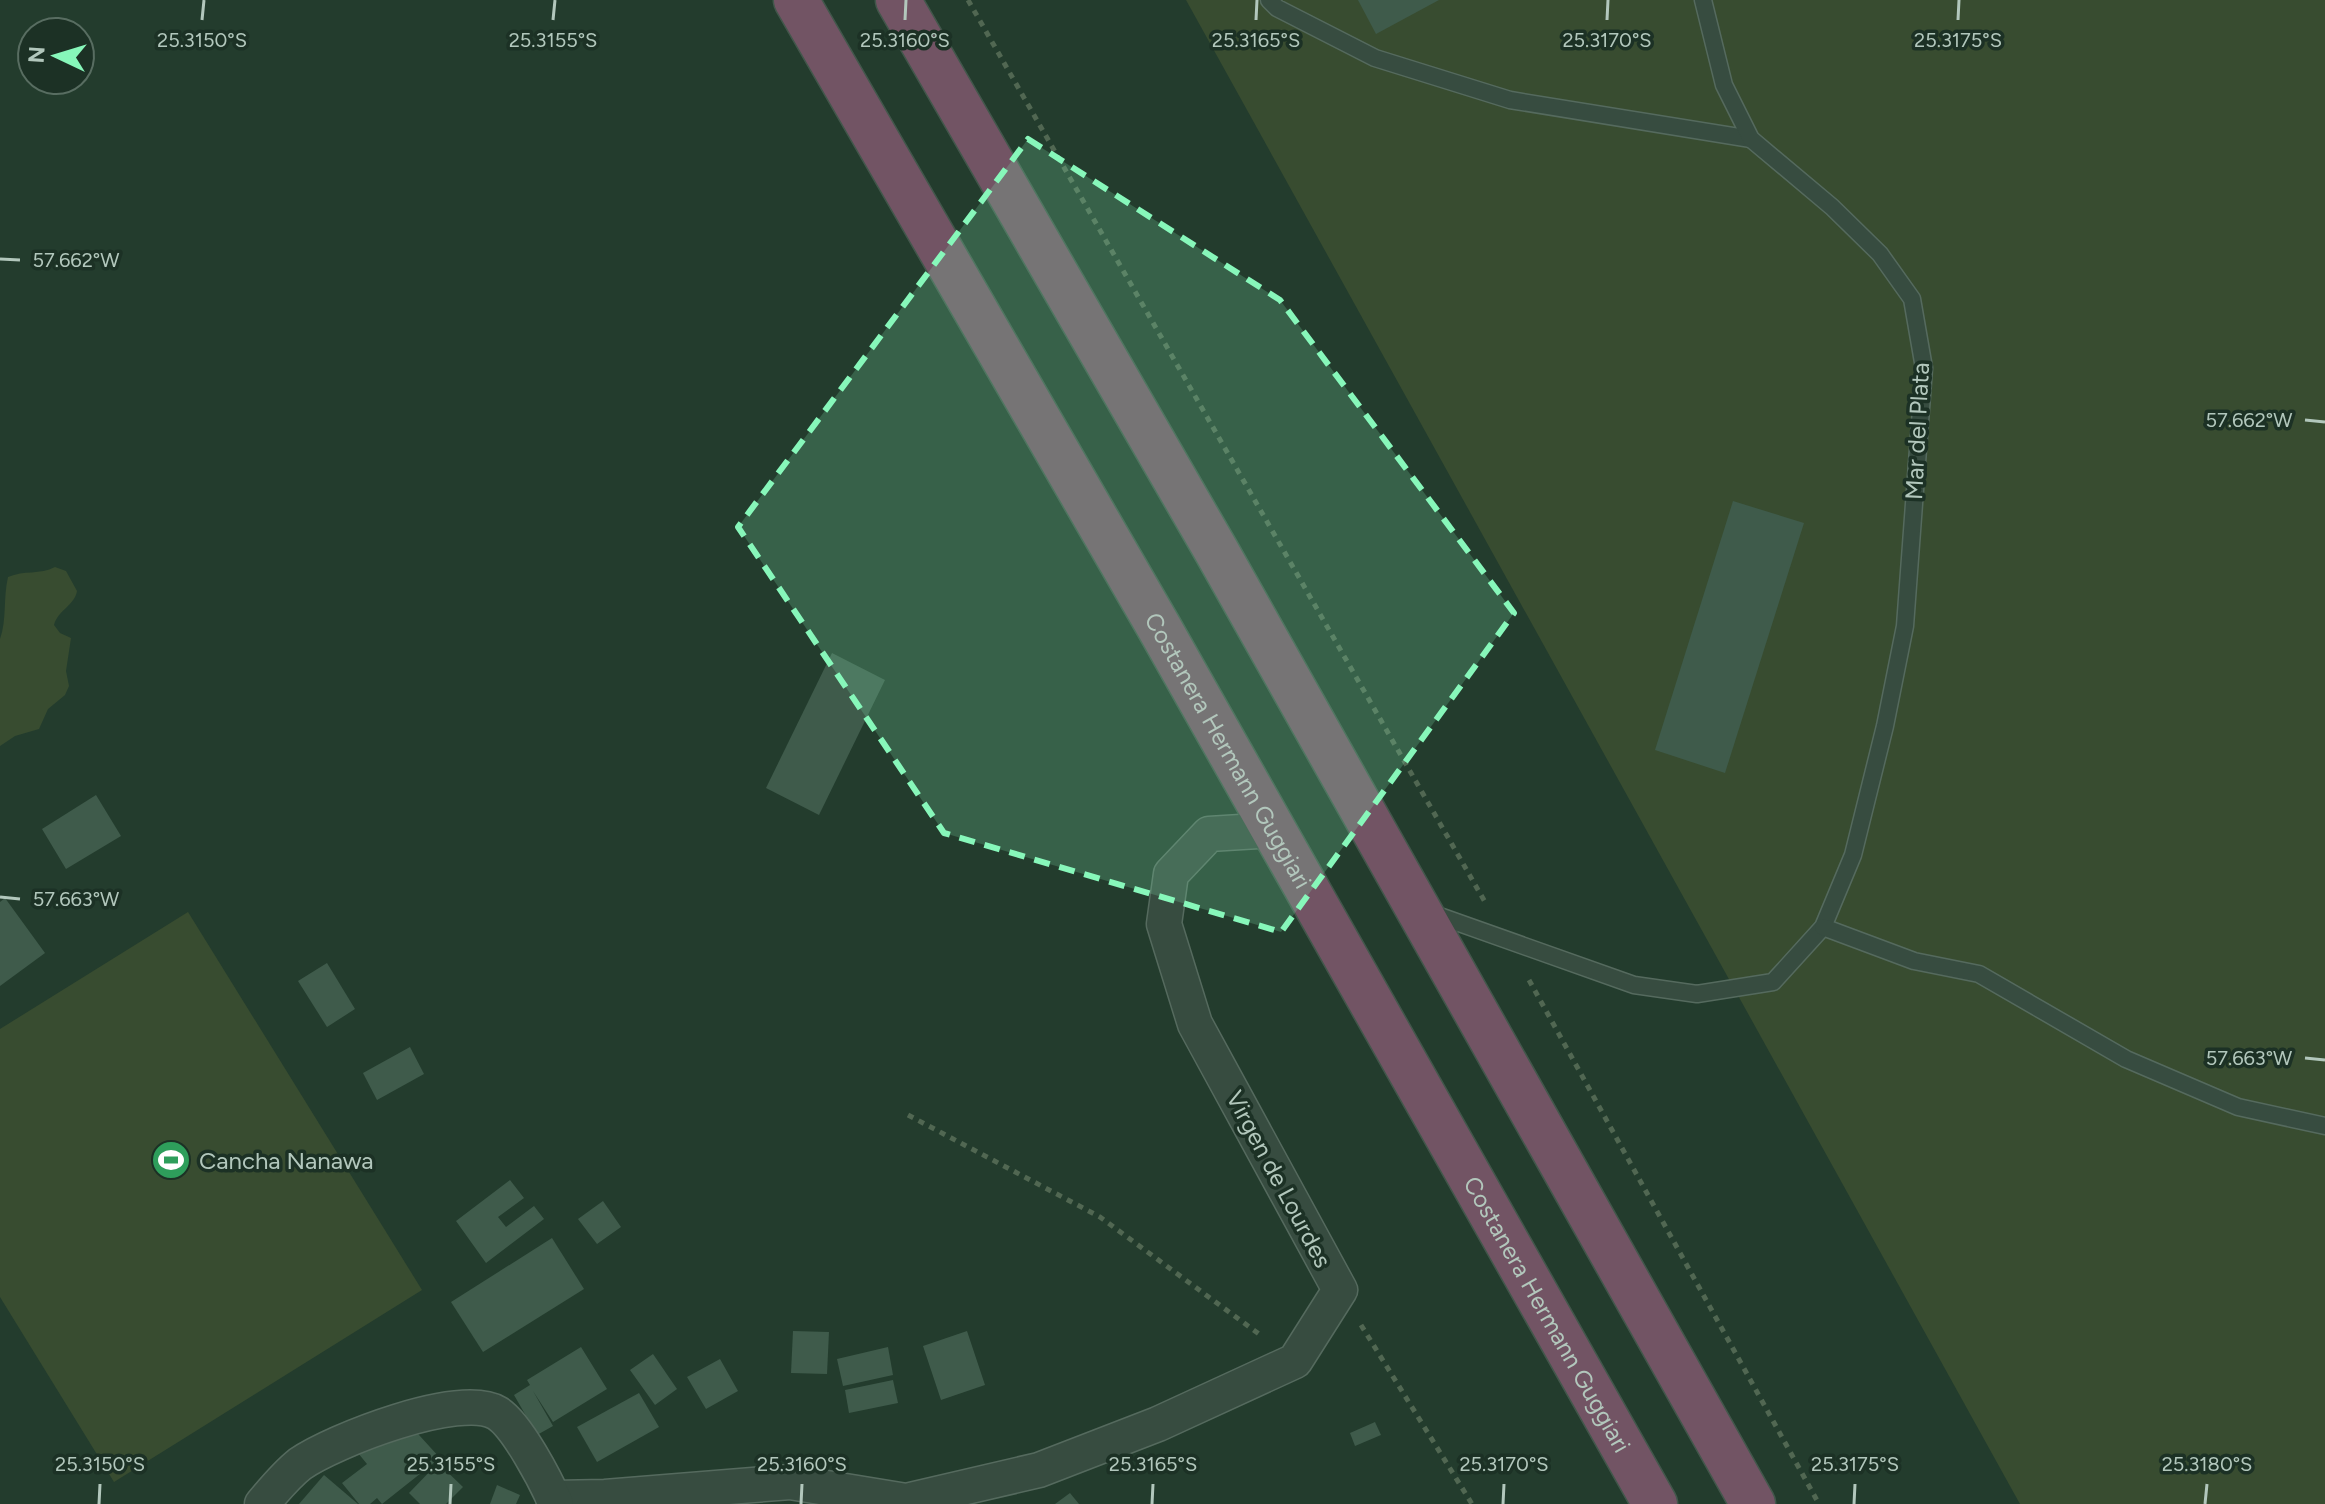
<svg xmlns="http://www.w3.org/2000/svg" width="2325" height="1504" font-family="Figtree,sans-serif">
<rect width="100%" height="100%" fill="#233c2d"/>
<g fill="#384c30">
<path d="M1186,0h1139v1504h-305z"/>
<path d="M55,567l11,4 11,20c-2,14 -19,19 -23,34l6,8 11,5 -5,33 3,15 -4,9 -17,14 -9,20 -24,7 -15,10v-107c7,-19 3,-41 8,-62 16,-7 32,-2 47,-10z"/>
<path d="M188,912l234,378 -308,192 -114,-185v-268z"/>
</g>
<g fill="#3f5b4b">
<path d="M1358,0h81l-63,34z"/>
<path d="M1733,501l71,22 -79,250 -70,-23z"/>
<path d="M832,653l53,27 -66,135 -53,-27z"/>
<path d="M96,795l25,41 -55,33 -24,-40z"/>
<path d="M5,898l40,55 -45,33v-84z"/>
<path d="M327,963l28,46 -28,18 -29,-46z"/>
<path d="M410,1047l14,27 -47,26 -14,-27z"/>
<path d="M510,1180l14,18 -26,19 8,10 28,-21 10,13 -58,44 -30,-42z"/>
<path d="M603,1201l18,26 -24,17 -19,-25z"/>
<path d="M552,1238l32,51 -101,63 -32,-50z"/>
<path d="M793,1331l36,1 -2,42 -36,-1z"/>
<path d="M967,1331l18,54 -44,15 -18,-54z"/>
<path d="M581,1347l26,42 -54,33 -20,-31 20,35 -16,9 -23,-40 16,-10 -3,-5z"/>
<path d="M888,1347l5,28 -50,11 -6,-27z"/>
<path d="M653,1354l24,35 -22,16 -25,-35z"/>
<path d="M720,1359l18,32 -32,18 -19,-32z"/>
<path d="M893,1380l5,23 -49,10 -4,-23z"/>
<path d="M639,1393l20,34 -62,35 -20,-35z"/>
<path d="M1375,1422l6,13 -26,11 -5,-13z"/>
<path d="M409,1424l31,34 -58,46 -5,-6 -7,6h-11l-17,-21 25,-19 -9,-11z"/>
<path d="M438,1463l25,24 -17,17h-26l-11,-11z"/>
<path d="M324,1475l34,29h-59z"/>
<path d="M497,1485l23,10 -4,9h-26z"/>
<path d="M1070,1493l9,11h-24z"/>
</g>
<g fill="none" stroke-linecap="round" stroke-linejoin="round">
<defs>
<g id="lane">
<path d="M1269,0l8,8 98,50 135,42 241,39"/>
<path d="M1431,913l203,72 63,9 76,-12 50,-55 30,-72 32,-129 20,-100 19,-258 -12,-69 -32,-45 -48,-47 -81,-68 -27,-54 -21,-85"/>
<path d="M1823,927l91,34 65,13 147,85 112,48 87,19"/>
</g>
<g id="street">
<path d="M553,1498l52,-1 185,-15 116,19 133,-31 119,-46 137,-63 45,-71 -145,-266 -31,-100 7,-50 38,-40 65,-4"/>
<path d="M262,1504c12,-14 23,-28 38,-40 33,-23 160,-73 197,-51 20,12 49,68 59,91"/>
</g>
<g id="highway">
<path id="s1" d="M796,0l364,629 495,875"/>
<path d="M898,0l319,552 536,952"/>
</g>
</defs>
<use href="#lane" stroke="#556a5e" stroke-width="19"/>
<use href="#street" stroke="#556a5e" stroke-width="37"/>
<use href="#highway" stroke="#42574b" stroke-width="47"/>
<g stroke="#516752" stroke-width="5" stroke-dasharray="6 6" stroke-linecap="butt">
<path d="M968,0l517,902"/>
<path d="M1529,980l290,524"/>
<path d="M908,1115l192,102 159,117"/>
<path d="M1361,1325l111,179"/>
</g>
<use href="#lane" stroke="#374c40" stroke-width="16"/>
<use href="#street" stroke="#374c40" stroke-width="34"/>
<use href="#highway" stroke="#725464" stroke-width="44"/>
</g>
<path fill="#87f7ba" fill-opacity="0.2" stroke="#87f7ba" stroke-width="6" stroke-dasharray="16 10" stroke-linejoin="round" d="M1028,139l252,161 234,313 -233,319 -337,-99 -206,-306z"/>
<path fill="none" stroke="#b2c7bc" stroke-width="3" d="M202,20l2,-20M553,20l2,-20M905,20l1,-20M1256,20l1,-20M1607,20l1,-20M1958,20l1,-20M0,259l20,1M2305,420l20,2M0,897l20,2M2305,1058l20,2M99,1504l1,-20M450,1504l1,-20M801,1504l1,-20M1152,1504l1,-20M1503,1504l1,-20M1854,1504l1,-20M2205,1504l2,-20"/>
<defs>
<symbol id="stadium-disc" viewBox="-11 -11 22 22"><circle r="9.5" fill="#2e9e5b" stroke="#1c3125"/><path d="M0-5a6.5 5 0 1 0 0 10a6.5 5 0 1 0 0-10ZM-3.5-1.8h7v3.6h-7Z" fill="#fff"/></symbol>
</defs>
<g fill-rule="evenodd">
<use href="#stadium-disc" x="149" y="1138" width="44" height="44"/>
</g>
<g text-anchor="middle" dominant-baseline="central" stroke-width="7" stroke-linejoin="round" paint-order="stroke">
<g font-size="24" fill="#b2c7bc" stroke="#1c3125">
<text transform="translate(1917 431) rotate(-87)">Mar del Plata</text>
<text stroke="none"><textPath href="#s1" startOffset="866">Costanera Hermann Guggiari</textPath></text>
<text transform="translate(1279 1179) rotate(62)">Virgen de Lourdes</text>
<text stroke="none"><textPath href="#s1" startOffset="1514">Costanera Hermann Guggiari</textPath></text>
</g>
<g font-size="24" fill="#b2c7bc" stroke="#1c3125" text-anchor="start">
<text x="199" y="1160">Cancha Nanawa</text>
</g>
</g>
<g font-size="20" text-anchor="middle" fill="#b2c7bc" stroke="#1c3125" stroke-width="7" stroke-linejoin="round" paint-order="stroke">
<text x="202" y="47">25.3150°S</text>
<text x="553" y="47">25.3155°S</text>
<text x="905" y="47">25.3160°S</text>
<text x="1256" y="47">25.3165°S</text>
<text x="1607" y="47">25.3170°S</text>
<text x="1958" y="47">25.3175°S</text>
<text x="76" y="267">57.662°W</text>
<text x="2249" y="427">57.662°W</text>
<text x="76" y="906">57.663°W</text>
<text x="2249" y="1065">57.663°W</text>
<text x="100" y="1471">25.3150°S</text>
<text x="451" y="1471">25.3155°S</text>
<text x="802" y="1471">25.3160°S</text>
<text x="1153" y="1471">25.3165°S</text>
<text x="1504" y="1471">25.3170°S</text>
<text x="1855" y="1471">25.3175°S</text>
<text x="2207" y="1471">25.3180°S</text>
</g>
<g transform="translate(56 56) rotate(274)"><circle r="38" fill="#1c3125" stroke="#586d61" stroke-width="2"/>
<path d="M0-6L14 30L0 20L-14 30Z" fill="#87f7ba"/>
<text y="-12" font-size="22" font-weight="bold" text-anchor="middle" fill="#b2c7bc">N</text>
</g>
</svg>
